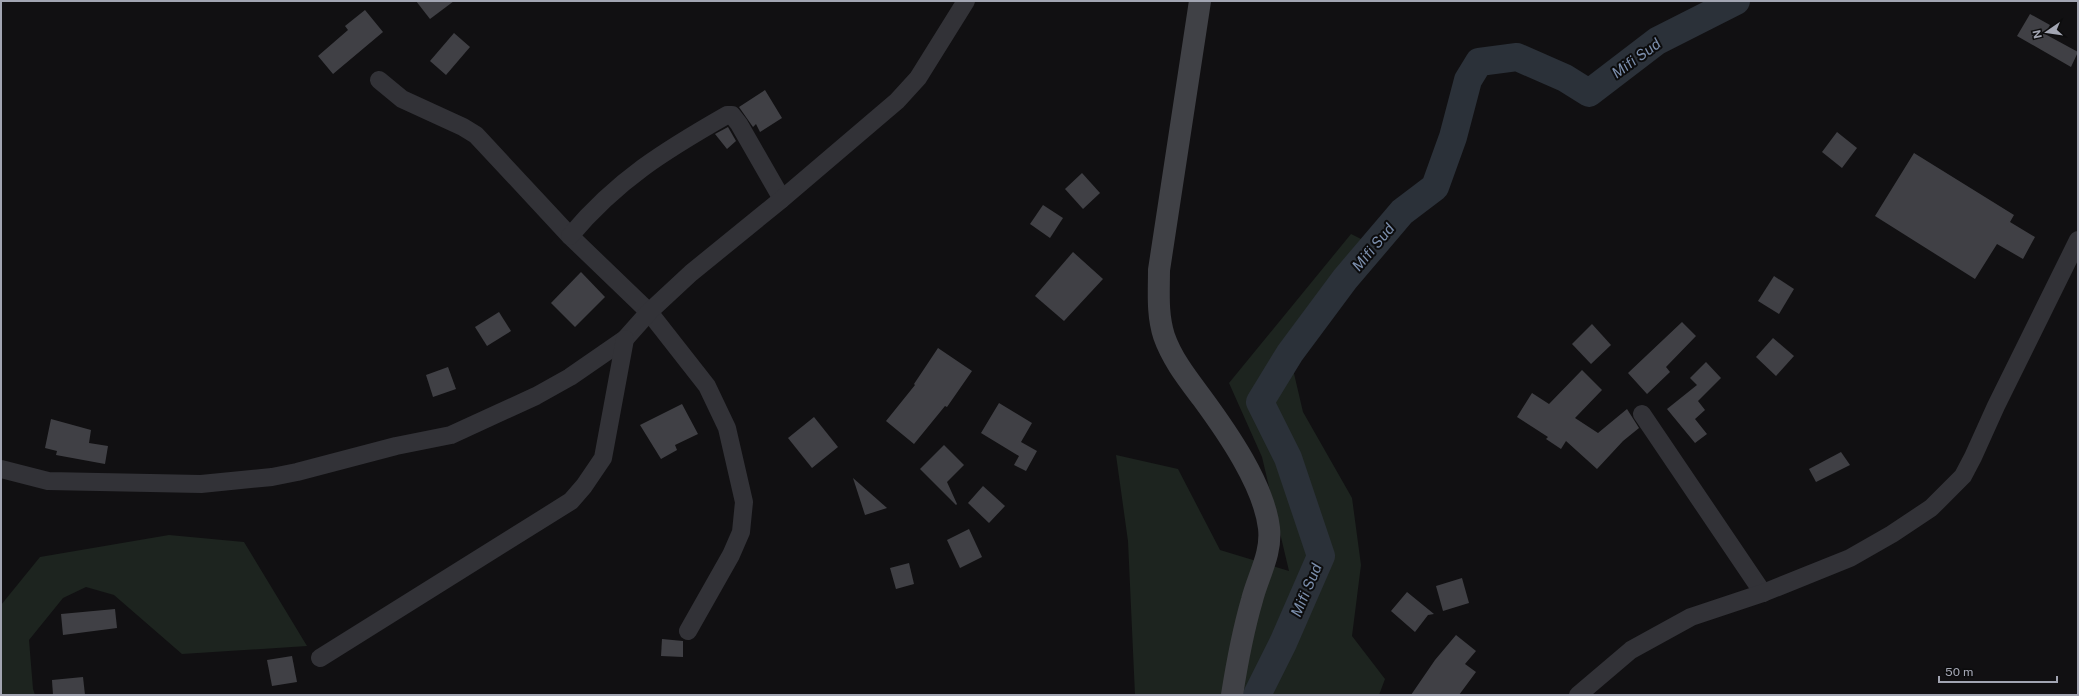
<svg xmlns="http://www.w3.org/2000/svg" width="2079" height="696" font-family="'Public Sans',sans-serif">
<rect width="100%" height="100%" fill="#111012"/>
<g fill="#1d241f">
<path d="M1351,234l34,17 -93,114 11,47 49,86 9,67 -9,71 33,43 -6,16h-244l-7,-154 -12,-86 62,14 42,81 69,21 -27,-114 -33,-74z"/>
<path d="M169,535l75,7 63,104 -125,8 -68,-59 -28,-8 -23,11 -34,42 4,49 2,6h-34v-90l39,-48z"/>
</g>
<g fill="none" stroke-linecap="round" stroke-linejoin="round">
<path stroke="#2b3139" stroke-width="28" d="M1257,695l26,-52 38,-87 -33,-98 -28,-56 30,-49 55,-74 57,-67 33,-25 18,-50 15,-57 11,-18 38,-5 48,21 24,15 68,-52 79,-40"/>
</g>
<g fill="#404045">
<path d="M416,1h38l-24,18z"/>
<path d="M365,10l18,22 -50,42 -15,-18 30,-26 -3,-4z"/>
<path d="M2030,14l20,11 -5,9 33,18 -7,15 -54,-31z"/>
<path d="M454,33l16,14 -24,28 -16,-14z"/>
<path d="M765,90l17,28 -22,14 -4,-8 -3,3 -14,-20z"/>
<path d="M728,127l8,14 -9,8 -12,-15z"/>
<path d="M1837,132l20,16 -15,20 -20,-16z"/>
<path d="M1914,153l100,62 -4,7 25,15 -12,22 -26,-15 -22,35 -100,-63z"/>
<path d="M1082,173l18,20 -17,16 -18,-20z"/>
<path d="M1043,205l20,13 -13,20 -20,-14z"/>
<path d="M1073,252l30,27 -39,42 -29,-25z"/>
<path d="M581,272l24,25 -30,30 -24,-24z"/>
<path d="M1774,276l20,13 -15,25 -21,-13z"/>
<path d="M499,312l12,19 -24,15 -12,-19z"/>
<path d="M1682,322l14,14 -30,31 4,5 -23,22 -19,-21z"/>
<path d="M1592,324l19,21 -20,19 -19,-20z"/>
<path d="M1773,338l21,18 -18,20 -20,-19z"/>
<path d="M938,348l34,23 -25,36 -2,-1 -31,38 -28,-23 29,-36 -1,-1z"/>
<path d="M1706,362l15,16 -23,23 7,9 -10,9 12,15 -12,9 -28,-34 30,-24 -7,-7z"/>
<path d="M448,367l8,22 -23,8 -7,-22z"/>
<path d="M1582,370l20,20 -27,28 23,15 29,-24 12,19 -16,13 -26,28 -31,-28 -5,8 -15,-10 2,-2 -31,-20 15,-24 17,11z"/>
<path d="M999,403l33,20 -11,19 16,9 -11,20 -12,-6 5,-9 -38,-23z"/>
<path d="M682,404l16,30 -23,11 2,5 -16,9 -21,-34z"/>
<path d="M814,417l24,30 -26,21 -24,-30z"/>
<path d="M51,419l40,11 -2,13 19,3 -3,18 -49,-9 1,-4 -12,-3z"/>
<path d="M944,445l20,20 -17,17 10,22 -1,1 -36,-36z"/>
<path d="M1841,452l9,13 -34,17 -7,-13z"/>
<path d="M853,478l34,30 -22,7z"/>
<path d="M983,486l22,20 -16,17 -21,-20z"/>
<path d="M969,529l13,28 -22,11 -13,-28z"/>
<path d="M909,563l5,21 -18,5 -6,-21z"/>
<path d="M1462,578l7,25 -26,8 -7,-25z"/>
<path d="M1407,592l27,22 -6,1 -13,17 -24,-21z"/>
<path d="M115,609l2,19 -54,7 -2,-21z"/>
<path d="M1456,635l20,16 -11,13 11,8 -17,23h-48l24,-35z"/>
<path d="M662,639l21,2v16l-22,-1z"/>
<path d="M292,656l5,26 -25,4 -5,-26z"/>
<path d="M83,677l2,18h-32l-1,-15z"/>
</g>
<g fill="none" stroke-linecap="round" stroke-linejoin="round">
<g stroke="#323237" stroke-width="18">
<path d="M379,80l23,19 61,28 13,8 94,101 79,76 58,74 20,42 17,74 -3,30 -10,23 -43,76"/>
<path d="M570,236c47,-56 94,-85 157,-121h5l7,9 43,75"/>
<path d="M1642,414l121,179"/>
<path d="M1,469l47,12 153,3 71,-7 25,-5 99,-26 55,-11 85,-39 34,-19 55,-38 24,-27 42,-39 91,-74 115,-98 21,-23 48,-77"/>
<path d="M320,658l251,-157 13,-15 19,-28 22,-119"/>
<path d="M1578,695l53,-45 60,-33 72,-24 87,-35 42,-24 39,-26 32,-32 10,-19 23,-51 82,-166"/>
</g>
<path stroke="#404146" stroke-width="22" d="M1200,1l-41,269c0,22 -2,44 5,66 8,23 23,42 38,62 25,34 62,87 67,130 3,26 -11,48 -17,72 -9,31 -15,63 -20,95"/>
</g>
<g text-anchor="middle" dominant-baseline="central" stroke-width="4" stroke-linejoin="round" paint-order="stroke">
<g font-size="15" font-style="italic" fill="#7b8eac" stroke="#0c0c0d">
<text transform="translate(1636 58) rotate(-36)">Mifi Sud</text>
<text transform="translate(1373 247) rotate(-50)">Mifi Sud</text>
<text transform="translate(1306 590) rotate(-67)">Mifi Sud</text>
</g>
</g>
<rect width="2079" height="696" fill="none" stroke="#a2a5b2" stroke-width="4"/>
<g transform="translate(2047 32) rotate(257)" stroke="#0c0c0d" stroke-width="3" paint-order="stroke">
<path d="M0-3L7 15L0 10L-7 15Z" fill="#a2a5b2"/>
<text y="-6" font-size="11" font-weight="bold" text-anchor="middle" fill="#a2a5b2">N</text>
</g>
<path d="M1939 676v6h118v-6" fill="none" stroke="#a2a5b2" stroke-width="2"/>
<text x="1945" y="676" font-size="12" fill="#a2a5b2" stroke="#0c0c0d" stroke-width="3" paint-order="stroke">50 m</text>
</svg>
